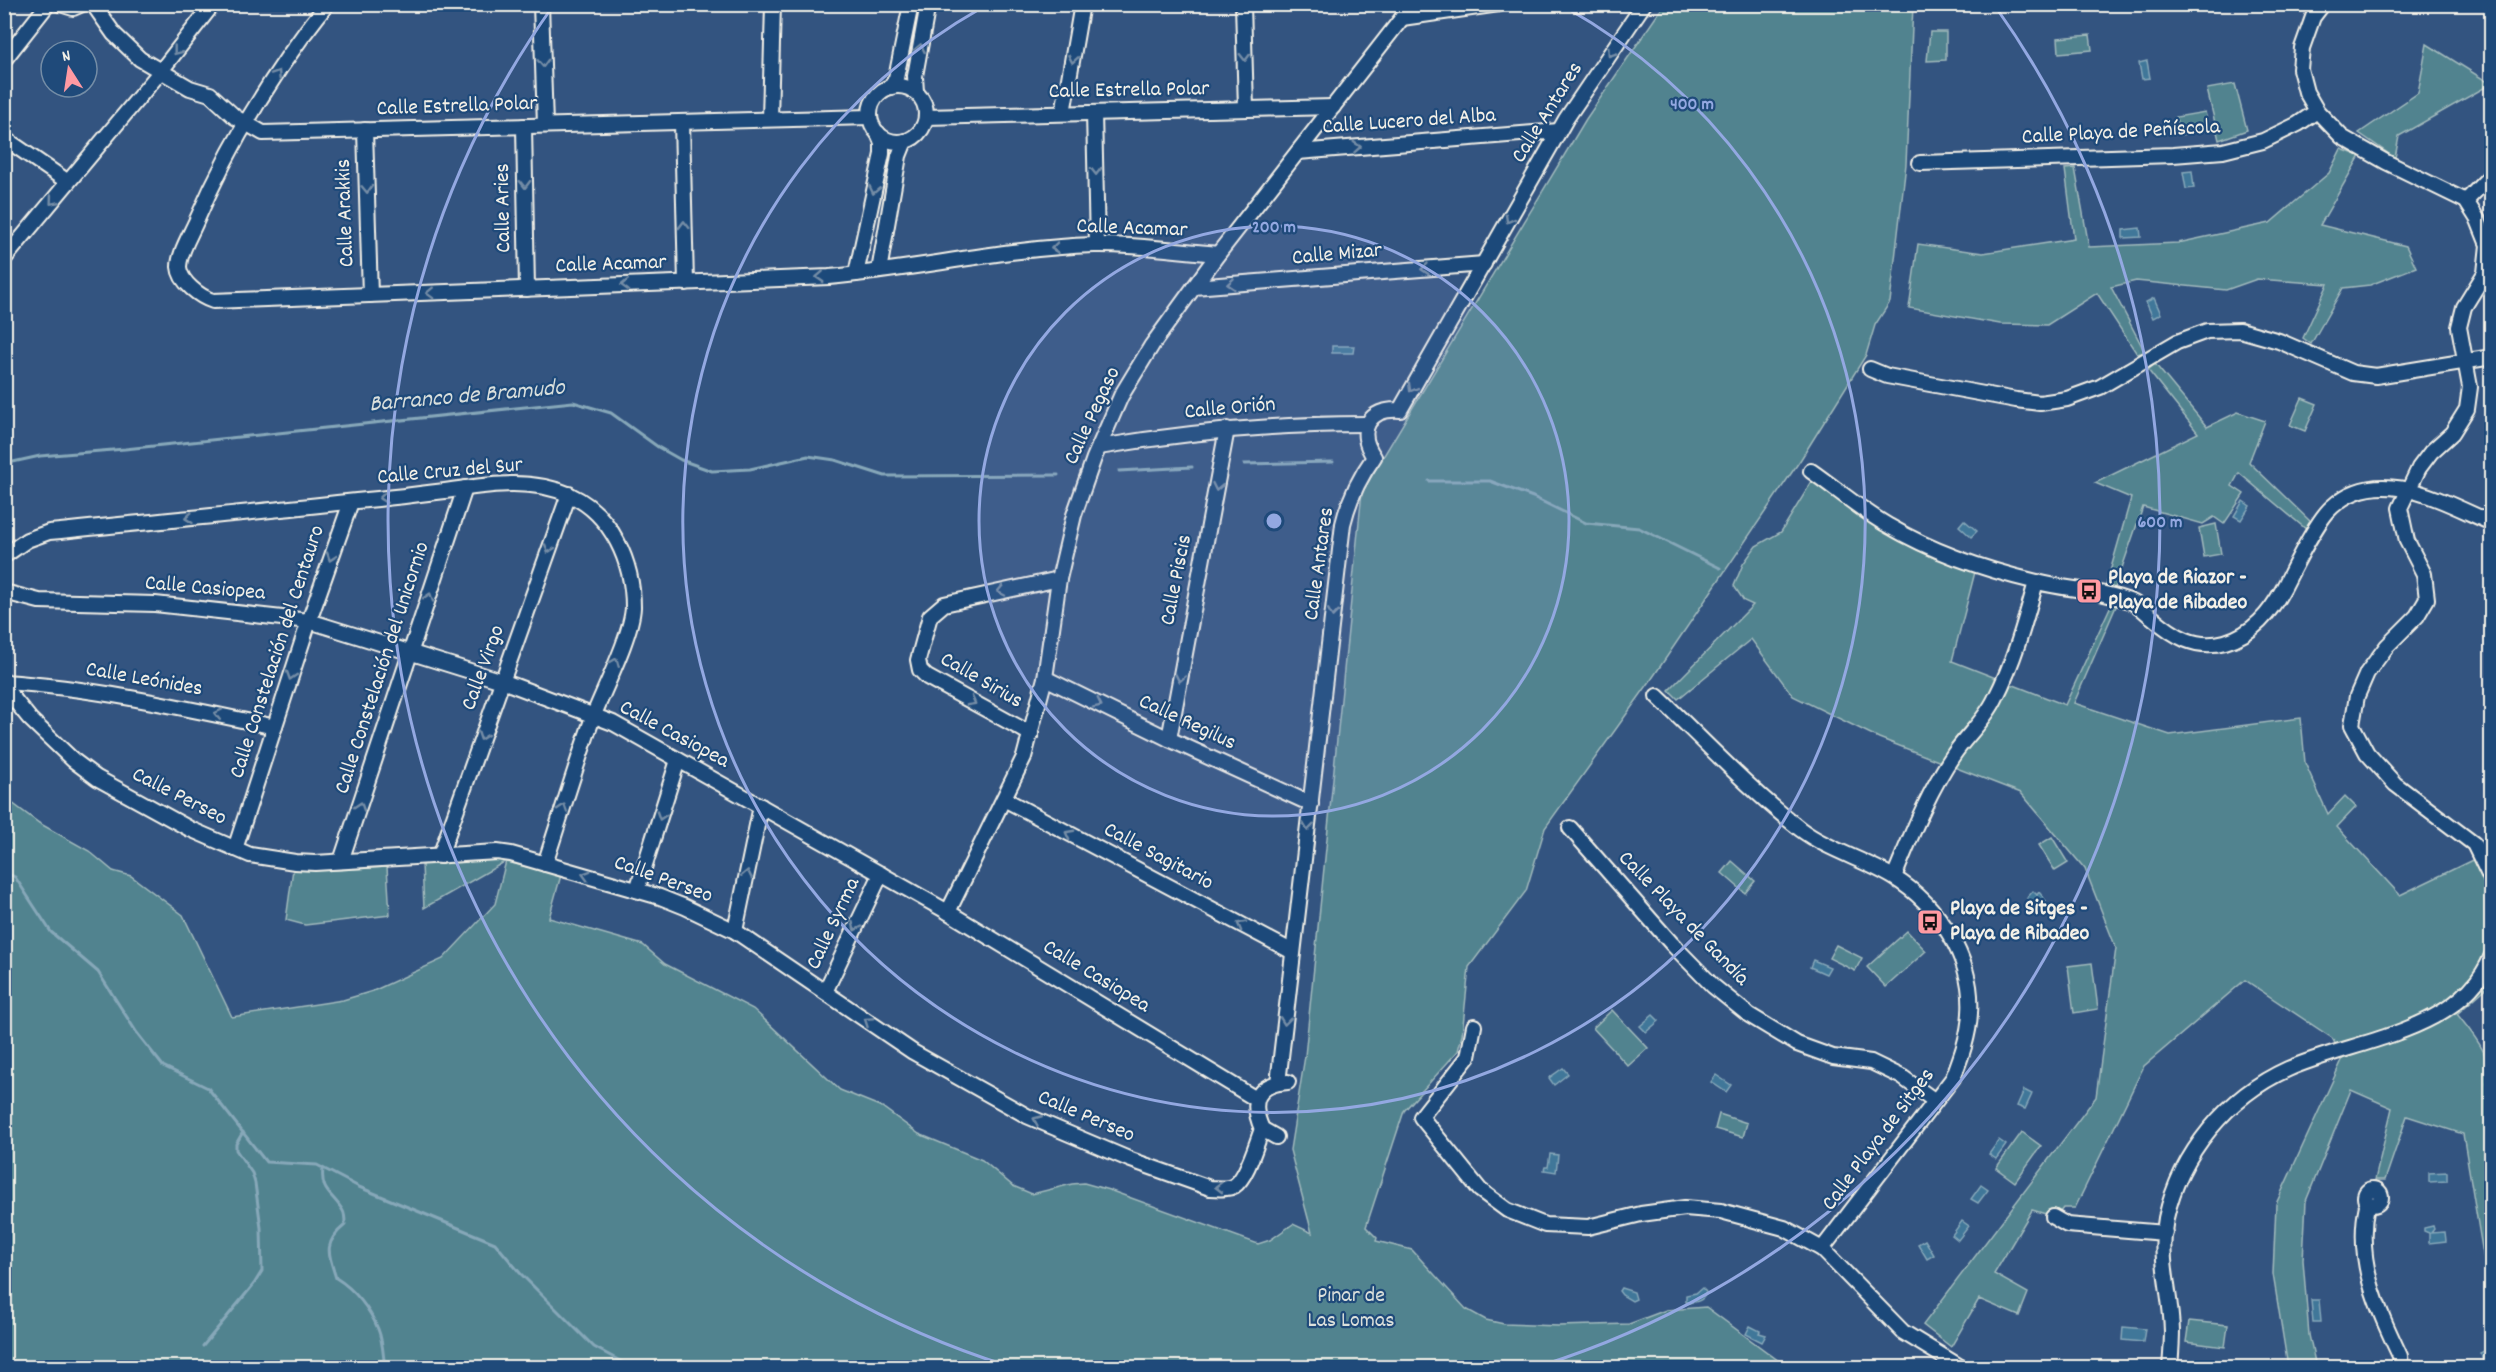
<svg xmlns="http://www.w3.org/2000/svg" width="2496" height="1372" font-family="Dekko,sans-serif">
<rect width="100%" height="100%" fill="#335480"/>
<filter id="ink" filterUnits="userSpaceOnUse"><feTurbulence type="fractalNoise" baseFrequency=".0167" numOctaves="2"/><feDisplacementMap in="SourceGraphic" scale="12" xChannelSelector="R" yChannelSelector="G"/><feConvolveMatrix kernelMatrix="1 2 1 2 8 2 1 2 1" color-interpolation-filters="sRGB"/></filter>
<g filter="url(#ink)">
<g fill="#51838f" stroke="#a2babc" stroke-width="1.5">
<path d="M1664,5h249l-7,159 -16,138 -15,23 -9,30 -65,104 -150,221 -106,148 -19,63 -57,76 -7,68 -4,16 -54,60 -38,116 11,11 -1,3 36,9 54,59 20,11 18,4 55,2 70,-2 37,-14 40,-3 81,60h-1782l-1,-570 35,26 50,28 24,20 18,5 52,39 49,102 111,-17 30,-9 70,-32 52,-55 11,-43 -82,47 -2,-44 77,-4 62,15 -12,43 94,27 22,19 88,45 87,81 42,17 37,27 63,26 31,26 19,8 40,-10 12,-1 25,7 149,54 12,-4 23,-16 19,9 -22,-83 15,-94 57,-564 224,-373z"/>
<path d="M1930,32h16v28l-19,1z"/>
<path d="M2090,35l2,15 -33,3 -1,-15z"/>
<path d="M2427,44l64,40 -92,52 -4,22 -36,-25 59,-40z"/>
<path d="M2235,84l12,46 -28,10 -12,-51z"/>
<path d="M2205,112l4,18 -29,5 -4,-18z"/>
<path d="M2341,149l19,7 -40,69 86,21 10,21 -46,18 -27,3 -32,56 -8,-6 25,-54 -71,-5 -31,11 -90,-9 -25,6 34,65 -8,2 -40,-61 -50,32 -47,-1 -91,-16 9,-64 65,9 91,-14 -9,-70 10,-1 14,79 89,-4 92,-20 59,-50z"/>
<path d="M2155,364l52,63 31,-15 27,9 -16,41 64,62 -6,6 -68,-57 -7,13 12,8 -20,30 -10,-7 -11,7 -60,-17 -28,81 -10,1 26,-91 -36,-15 103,-50 -50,-63z"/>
<path d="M2302,398l15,6 -12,27 -15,-6z"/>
<path d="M1814,478l78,59 42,21 42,10 -24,93 113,44 47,-102 5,1 -43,99 96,32 131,-17 4,45 23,51 17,-18 11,11 -19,20 63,68 91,-44v133l-34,30c14,18 39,45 30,69l5,6 -1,213 -28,-168 -56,-18 -22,64h-10l17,-72 -41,-18 -45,111 -3,59 6,75 7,32h-28l-15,-93 3,-70 67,-146 -11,-20 -87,-58 -101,86 -69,142h-12l-7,9 -24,-7 -38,64 34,19 -9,23 -40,-17 -28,48 -28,-22 173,-228 20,-149 -31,-79 -64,-76 -142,-55 -86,-42 -42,-57 -73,60 -9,-9 84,-85 -9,-4 -10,-15 9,-22 13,-18 25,-14z"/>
<path d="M2216,524l5,30 -17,3 -5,-29z"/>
<path d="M2052,837l16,26 -13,8 -16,-26z"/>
<path d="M1732,861l23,20 -10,12 -23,-20z"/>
<path d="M387,867l3,48 -85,10 -19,-5 7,-51 43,1z"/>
<path d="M1907,931l19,20 -40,36 -19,-20z"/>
<path d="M1836,945l26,13 -7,13 -26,-13z"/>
<path d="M2092,963l6,46 -24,4 -6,-47z"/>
<path d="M1612,1010l36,38 -20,18 -35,-38z"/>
<path d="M1719,1114l28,9 -4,14 -28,-8z"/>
<path d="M2022,1132l19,14 -26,36 -19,-14z"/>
<path d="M2189,1321l39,4 -3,22 -39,-5z"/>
</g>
<g fill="#3f7799" stroke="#87a8b9" stroke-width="1.5">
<path d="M2147,61l3,17 -8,1 -3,-16z"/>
<path d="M2192,171l2,17 -8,1 -3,-17z"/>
<path d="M2140,228l1,9 -18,1v-8z"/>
<path d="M2154,298l7,16 -8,4 -7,-16z"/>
<path d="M1332,346h22l-1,7h-21z"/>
<path d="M2243,501l7,5 -9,14 -7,-4z"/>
<path d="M1964,520l13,11 -6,6 -12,-11z"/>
<path d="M2033,891l4,4 2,-3 7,9 -6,7 -3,-1 -2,-5 -7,-2 -1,-2z"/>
<path d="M1813,960l17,7 -4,7 -16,-7z"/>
<path d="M1653,1015l6,6 -13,11 -6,-6z"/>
<path d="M1563,1068l5,6 -14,11 -5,-7z"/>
<path d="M1716,1075l15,10 -5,7 -15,-10z"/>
<path d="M2024,1090l8,4 -7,15 -8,-3z"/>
<path d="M1999,1140l7,5 -10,14 -7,-5z"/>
<path d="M1550,1154l8,1 -2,17 -12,-2 1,-3h3z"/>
<path d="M2447,1172v9l-18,1v-9z"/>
<path d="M1981,1185l7,5 -10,13 -7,-4z"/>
<path d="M1962,1221l7,5 -11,14 -6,-5z"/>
<path d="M2433,1226l1,3 -3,4 14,-1 1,9 -17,2v-10l-5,-2v-3z"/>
<path d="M1925,1240l9,15 -7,4 -9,-15z"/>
<path d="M1621,1288l13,4 2,7 -4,2 -10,-6 -3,-4z"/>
<path d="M1702,1288l4,4c-2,9 -10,10 -18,11l-2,-1v-7l10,-2z"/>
<path d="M2311,1300h8l2,22h-8z"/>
<path d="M1750,1326l10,5 -1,2 7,2 -4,7 -16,-8z"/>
<path d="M2123,1327l22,2 -2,13 -21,-2z"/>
<path d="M2490,1348l1,19h-3l-8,-14z"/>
</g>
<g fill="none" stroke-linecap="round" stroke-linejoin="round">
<g stroke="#87a8b9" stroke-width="3">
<path d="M4,464l36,-8 85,-7 448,-47 38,11 47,34 23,13 31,11 38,-2 58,-13 27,4 50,16 173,-1"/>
<path d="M1244,464l89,-2"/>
<path d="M1119,471l73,-4"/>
<path d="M1429,481h61l43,16 53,26 53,5 81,40"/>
<path d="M4,872l11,5 36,55 47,40 39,61 26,33 45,22 58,74 51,3 42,22 136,56 25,30 74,74 39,21"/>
<path d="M323,1169c-3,23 10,25 20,42 2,3 2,9 2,14 -22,18 -17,28 -9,53 18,11 34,31 42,51 5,12 5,26 7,39"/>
<path d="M203,1346l51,-62 8,-13 -1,-43 -6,-45 -3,-10 -16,-23v-6l7,-12"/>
</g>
<defs>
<g id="minor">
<path d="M60,4l13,4 9,-4"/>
<path d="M93,4l21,30 26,25 50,29 20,6 25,23 28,16 607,-16"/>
<path d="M327,4c-54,68 -98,141 -132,220 -6,13 -16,30 -16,43 1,15 21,30 34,34l616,-24c89,-8 176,-29 265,-32 41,-1 84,6 124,9"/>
<path d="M541,4l4,121"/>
<path d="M1243,4l3,105"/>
<path d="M2323,4l-10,13 -11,31 -2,21 6,23 11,19 25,26 44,25 80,39 12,19 10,25 -3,28 -21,34 -5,20 11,60 -3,22 -15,24 -21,19 -12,16 -19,40 7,33 17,33 3,25 -10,17 -30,30 -20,27 -10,23 -5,29 15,28 28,31 79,60 18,37"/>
<path d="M1402,18l97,-14"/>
<path d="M4,60l44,-56"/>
<circle cx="898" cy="114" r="28"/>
<path d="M891,87l5,-9 15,-74"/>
<path d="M916,92l-1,-16 13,-72"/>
<path d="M1063,113l19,-109"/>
<path d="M1094,113l3,132"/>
<path d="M926,117l407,-10"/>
<path d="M770,119l3,-115"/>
<path d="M682,122l4,161"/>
<path d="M524,126l3,163"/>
<path d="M365,130l5,165"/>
<path d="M4,138l64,44"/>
<path d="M1298,152l261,-21"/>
<path d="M1920,163l253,-8 50,-4 40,-10 35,-17 19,-13"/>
<path d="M2466,201l26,-27"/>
<path d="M4,259l156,-187 53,-68"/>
<path d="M879,271l20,-115 6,-15"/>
<path d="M856,274l26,-120v-11l-4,-10"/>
<path d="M1194,287l290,-23"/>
<path d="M1870,369l17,7 129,24 24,3 27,-4 33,-12 77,-45 30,-11 33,-1 39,11 74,32 23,3 116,-19"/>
<path d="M1099,447c89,-15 177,-23 267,-23"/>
<path d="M1811,471c26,18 51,40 78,55 44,26 97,44 148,56 31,8 67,8 97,21 6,3 12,10 18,14 22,19 43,33 73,25 28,-8 45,-29 58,-53 11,-21 33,-68 49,-82 47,-44 111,-5 160,16"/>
<path d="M4,556l23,-16 22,-8c99,-10 199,-19 298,-30 33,-3 66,-7 98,-11 42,-6 85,-14 125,4 42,19 63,68 63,112 -1,27 -29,82 -40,110 -17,48 -32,98 -48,147"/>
<path d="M4,592l35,9 116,3 154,17 193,60 111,42 335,189 308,187"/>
<path d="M1045,678l124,61 142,65"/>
<path d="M4,682c92,6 181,26 271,45"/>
<path d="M4,687l26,32 43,41 24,18 93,51 60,26 45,7 20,1 182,-11 14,2 149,43 25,10 50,24 178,121 114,64 104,44 79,28c8,0 17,2 24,-2 13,-8 22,-42 28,-57"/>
<path d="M1657,696c47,45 92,93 143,133 28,21 63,30 93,48 45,27 81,82 77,136 -1,23 -9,44 -17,65l-131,171"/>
<path d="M1031,734l-104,-57 -7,-7 -2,-10 12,-44 14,-12 115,-25"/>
<path d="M1169,739l58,-310"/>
<path d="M1004,799l289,153"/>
<path d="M1570,828l102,116 41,42 36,29 48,29 36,13 38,5 31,15 33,24"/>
<path d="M235,849l74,-228 42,-119"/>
<path d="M440,856l129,-362"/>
<path d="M341,861l124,-373"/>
<path d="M1894,877c17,-41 34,-85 60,-123 13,-19 31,-34 41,-55 19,-37 30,-77 41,-117"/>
<path d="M637,890l41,-130"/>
<path d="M948,912l76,-155 21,-79 14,-99 15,-64 20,-57 27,-62 31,-51 66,-91 195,-250"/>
<path d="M735,931l26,-125"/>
<path d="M825,992l56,-118"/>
<path d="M1474,1026l-6,31 -47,60 59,73 27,20 38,15 43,2 53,-13 44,-6 36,3 63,17 38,21 81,83 59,36"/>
<path d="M1278,1083l65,-559c6,-25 16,-46 31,-67 -18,-26 -6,-49 26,-47l166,-291 78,-115"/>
<path d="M1276,1137l-14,-8c-12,-27 -6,-45 26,-47"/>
<circle cx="2373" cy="1197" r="8"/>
<path d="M2367,1205c-12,55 10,102 33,151l1,12"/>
<path d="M2053,1217l14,8 98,8"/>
<path d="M2170,1368c1,-13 2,-25 2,-37 -1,-39 -14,-72 -6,-113 14,-65 62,-122 122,-149 67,-30 173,-35 204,-114"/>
</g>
</defs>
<use href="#minor" stroke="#f4f1e8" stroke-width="18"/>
<use href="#minor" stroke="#1f4a7a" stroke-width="14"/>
</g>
<defs><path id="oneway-chevron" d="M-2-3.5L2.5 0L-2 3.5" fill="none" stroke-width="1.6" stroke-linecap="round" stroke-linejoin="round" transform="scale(1.5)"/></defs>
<g stroke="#748da6">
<use href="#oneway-chevron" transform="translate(920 48) rotate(-79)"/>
<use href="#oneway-chevron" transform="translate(177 51) rotate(128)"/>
<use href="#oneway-chevron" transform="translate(1611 53) rotate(124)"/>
<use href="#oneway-chevron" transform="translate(1245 57) rotate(89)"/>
<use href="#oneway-chevron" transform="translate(1073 59) rotate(100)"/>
<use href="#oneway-chevron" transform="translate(543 63) rotate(88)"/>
<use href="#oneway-chevron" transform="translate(277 74) rotate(-56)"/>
<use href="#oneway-chevron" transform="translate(1357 147) rotate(-4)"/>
<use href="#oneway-chevron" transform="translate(1096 171) rotate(89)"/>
<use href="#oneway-chevron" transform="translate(525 184) rotate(89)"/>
<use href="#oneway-chevron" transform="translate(367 189) rotate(88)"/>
<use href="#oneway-chevron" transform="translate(874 190) rotate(102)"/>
<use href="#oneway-chevron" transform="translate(53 201) rotate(130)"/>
<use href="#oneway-chevron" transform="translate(1509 219) rotate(119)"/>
<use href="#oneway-chevron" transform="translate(684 225) rotate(-91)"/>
<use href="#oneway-chevron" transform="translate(1055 248) rotate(174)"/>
<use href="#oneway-chevron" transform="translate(1425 269) rotate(175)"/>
<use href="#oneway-chevron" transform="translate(820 277) rotate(177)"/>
<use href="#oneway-chevron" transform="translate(1231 284) rotate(175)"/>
<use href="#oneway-chevron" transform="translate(625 285) rotate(178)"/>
<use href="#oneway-chevron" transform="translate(430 293) rotate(178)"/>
<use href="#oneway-chevron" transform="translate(1412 388) rotate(120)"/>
<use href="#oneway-chevron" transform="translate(1217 487) rotate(101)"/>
<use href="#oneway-chevron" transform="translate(383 498) rotate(173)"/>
<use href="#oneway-chevron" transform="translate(189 518) rotate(174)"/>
<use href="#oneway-chevron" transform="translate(549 549) rotate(110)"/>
<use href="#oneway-chevron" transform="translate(331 557) rotate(109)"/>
<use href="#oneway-chevron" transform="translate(1001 591) rotate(168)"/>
<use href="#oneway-chevron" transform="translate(429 597) rotate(-72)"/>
<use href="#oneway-chevron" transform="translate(1333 613) rotate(97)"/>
<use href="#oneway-chevron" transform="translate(615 662) rotate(-68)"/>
<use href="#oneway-chevron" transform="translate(291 676) rotate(108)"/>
<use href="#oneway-chevron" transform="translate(1180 678) rotate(101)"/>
<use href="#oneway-chevron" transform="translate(972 702) rotate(29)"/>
<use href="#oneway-chevron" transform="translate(1098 704) rotate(26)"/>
<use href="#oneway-chevron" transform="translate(218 714) rotate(-168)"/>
<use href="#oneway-chevron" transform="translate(482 736) rotate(109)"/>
<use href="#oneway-chevron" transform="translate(360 806) rotate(-72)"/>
<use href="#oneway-chevron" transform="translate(563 808) rotate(-72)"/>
<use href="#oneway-chevron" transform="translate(661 816) rotate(108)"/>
<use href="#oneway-chevron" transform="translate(1308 827) rotate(97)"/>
<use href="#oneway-chevron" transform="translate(1069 834) rotate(-152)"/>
<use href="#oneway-chevron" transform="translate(747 874) rotate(-78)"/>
<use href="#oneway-chevron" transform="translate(586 875) rotate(-164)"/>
<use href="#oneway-chevron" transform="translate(1241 925) rotate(-152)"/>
<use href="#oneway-chevron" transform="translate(856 927) rotate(115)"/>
<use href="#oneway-chevron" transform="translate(868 1021) rotate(-146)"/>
<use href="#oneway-chevron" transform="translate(1285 1021) rotate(97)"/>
<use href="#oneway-chevron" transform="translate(1037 1120) rotate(-157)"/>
<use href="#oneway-chevron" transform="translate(1219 1187) rotate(-180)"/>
</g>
</g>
<circle cx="1274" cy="521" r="295" fill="#93a8e1" fill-opacity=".12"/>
<g fill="none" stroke="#93a8e1" stroke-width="3">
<circle cx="1274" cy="521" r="295"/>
<path d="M1565 7A591 591 0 1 1 983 7"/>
<path d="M1008 1366A886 886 0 0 1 553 6M1995 6A886 886 0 0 1 1540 1366"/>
</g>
<defs>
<symbol id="bus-square" viewBox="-11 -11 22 22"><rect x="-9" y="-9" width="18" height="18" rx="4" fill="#ff9aa2" stroke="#1f4a7a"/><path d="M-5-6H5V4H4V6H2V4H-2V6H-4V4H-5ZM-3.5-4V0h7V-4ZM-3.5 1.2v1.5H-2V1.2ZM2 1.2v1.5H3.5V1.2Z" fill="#111"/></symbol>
</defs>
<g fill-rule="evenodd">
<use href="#bus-square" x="2074" y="576" width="30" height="30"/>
<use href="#bus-square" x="1915" y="907" width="30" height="30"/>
</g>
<g text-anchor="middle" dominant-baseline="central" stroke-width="4.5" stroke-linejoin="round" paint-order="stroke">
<g font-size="22" fill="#f4f1e8" stroke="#1f4a7a">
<text transform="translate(1129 91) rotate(-1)">Calle Estrella Polar</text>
<text transform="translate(457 107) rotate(-2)">Calle Estrella Polar</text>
<text transform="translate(1548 113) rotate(-58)">Calle Antares</text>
<text transform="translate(1409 122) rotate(-4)">Calle Lucero del Alba</text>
<text transform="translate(2121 133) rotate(-3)">Calle Playa de Peñíscola</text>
<text transform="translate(504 208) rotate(-91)">Calle Aries</text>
<text transform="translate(346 213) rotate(-92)">Calle Arakkis</text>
<text transform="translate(1132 229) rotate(2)">Calle Acamar</text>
<text transform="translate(1337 255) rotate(-5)">Calle Mizar</text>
<text transform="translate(611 265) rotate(-2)">Calle Acamar</text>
<text transform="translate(1230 409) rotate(-5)">Calle Orión</text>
<text transform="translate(1093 416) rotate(-65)">Calle Pegaso</text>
<text transform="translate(450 472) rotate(-5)">Calle Cruz del Sur</text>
<text transform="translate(1320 564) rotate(-82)">Calle Antares</text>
<text transform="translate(1177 580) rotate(-79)">Calle Piscis</text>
<text transform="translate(205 589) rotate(5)">Calle Casiopea</text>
<text transform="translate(278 652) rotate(-72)">Calle Constelación del Centauro</text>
<text transform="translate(383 668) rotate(-72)">Calle Constelación del Unicornio</text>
<text transform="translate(484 668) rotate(-70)">Calle Virgo</text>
<text transform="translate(144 680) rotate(10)">Calle Leónides</text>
<text transform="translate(981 681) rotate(30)">Calle Sirius</text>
<text transform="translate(1187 723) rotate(25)">Calle Regilus</text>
<text transform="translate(674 735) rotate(28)">Calle Casiopea</text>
<text transform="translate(179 797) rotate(27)">Calle Perseo</text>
<text transform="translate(1158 857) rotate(28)">Calle Sagitario</text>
<text transform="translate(663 880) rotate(20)">Calle Perseo</text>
<text transform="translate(1683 919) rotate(46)">Calle Playa de Gandía</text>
<text transform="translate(834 924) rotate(-65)">Calle Syrma</text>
<text transform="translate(1096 977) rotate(31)">Calle Casiopea</text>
<text transform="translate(1086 1117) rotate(23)">Calle Perseo</text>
<text transform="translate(1879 1140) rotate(-53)">Calle Playa de Sitges</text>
</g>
<g font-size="22" font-weight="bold" fill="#f4f1e8" stroke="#1f4a7a" text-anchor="start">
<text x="2108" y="578">Playa de Riazor -<tspan x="2108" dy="25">Playa de Ribadeo</tspan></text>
<text x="1950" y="909">Playa de Sitges -<tspan x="1950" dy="25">Playa de Ribadeo</tspan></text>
</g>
<g font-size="22" fill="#dce0db" stroke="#1f4a7a">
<text x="1351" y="1296">Pinar de<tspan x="1351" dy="25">Las Lomas</tspan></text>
</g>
<g font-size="24" font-style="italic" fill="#d9dfdc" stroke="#1f4a7a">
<text transform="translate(467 397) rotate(-5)">Barranco de Bramudo</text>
</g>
</g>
<circle cx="1274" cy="521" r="9" fill="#93a8e1" stroke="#1f4a7a" stroke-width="3"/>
<g font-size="18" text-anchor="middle" font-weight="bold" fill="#93a8e1" stroke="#1f4a7a" stroke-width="4.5" stroke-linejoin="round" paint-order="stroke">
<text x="1692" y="109">400 m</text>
<text x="1274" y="232">200 m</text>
<text x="2160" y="527">600 m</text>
</g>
<rect width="2496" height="1372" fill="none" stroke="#1f4a7a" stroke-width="24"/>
<rect x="12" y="12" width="2472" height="1348" fill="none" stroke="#f4f1e8" stroke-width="2" filter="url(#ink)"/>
<g transform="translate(69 69) rotate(348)"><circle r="28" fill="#1f4a7a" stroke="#748da6" stroke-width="1.5"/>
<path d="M0-4.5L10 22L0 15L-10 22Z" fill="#ff9aa2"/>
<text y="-9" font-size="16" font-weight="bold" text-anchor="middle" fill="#f4f1e8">N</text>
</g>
</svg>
